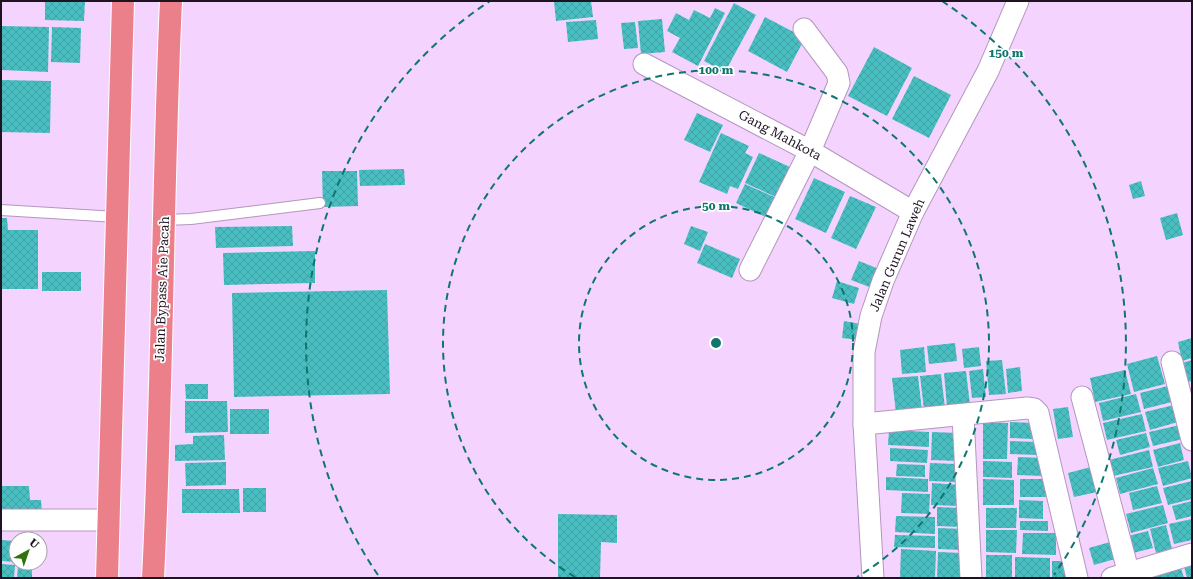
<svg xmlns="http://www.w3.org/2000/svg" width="1193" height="579" font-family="'Roboto Serif',serif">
<defs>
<pattern id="building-cross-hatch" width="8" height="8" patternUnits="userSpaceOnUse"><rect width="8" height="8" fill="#49bec1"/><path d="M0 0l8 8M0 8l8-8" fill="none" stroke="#3fa2a6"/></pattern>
</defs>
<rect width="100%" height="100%" fill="#f4d4ff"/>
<g fill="url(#building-cross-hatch)">
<path d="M45,1h40l-1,20 -39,-1z"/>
<path d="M554,1h37l2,16 -37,4z"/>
<path d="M734,3l22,12 -31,57 -21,-11z"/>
<path d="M715,8l10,5 -27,53 -26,-14 8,-14 -13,-7 9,-18 13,7 5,-10 16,8z"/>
<path d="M765,17l40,21 -18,34 -39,-21z"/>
<path d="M662,19l3,33 -24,2 -3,-33z"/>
<path d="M596,20l2,19 -30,3 -2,-20z"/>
<path d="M635,22l3,26 -14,1 -3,-26z"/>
<path d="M1,26l48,1 -1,45 -47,-2z"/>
<path d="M52,27l29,1 -1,35 -29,-1z"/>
<path d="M874,47l38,21 -25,48 -39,-20z"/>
<path d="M914,76l37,19 -22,43 -37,-19z"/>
<path d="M1,80l50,1 -1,52 -49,-1z"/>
<path d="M697,113l26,12 -13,27 -26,-12z"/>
<path d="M721,133l28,13 -4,7 8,4 -15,32 -8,-3 -3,8 -28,-12z"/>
<path d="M759,153l31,14 -14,30 -31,-14z"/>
<path d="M404,169l1,16 -45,1 -1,-16z"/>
<path d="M322,171h35l1,35 -35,1z"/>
<path d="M814,178l31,14 -19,41 -31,-14z"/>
<path d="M1141,181l4,15 -12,3 -4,-14z"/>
<path d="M745,184l36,16 -9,20 -36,-17z"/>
<path d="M850,196l26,11 -20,42 -25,-11z"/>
<path d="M1177,213l6,22 -17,5 -6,-22z"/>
<path d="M1,218h6l1,12h30v59h-37z"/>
<path d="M292,226l1,20 -77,2 -1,-21z"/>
<path d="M691,226l17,6 -8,19 -16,-7z"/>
<path d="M705,244l35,15 -8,19 -35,-15z"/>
<path d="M315,251v32l-91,2 -1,-32z"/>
<path d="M859,261l20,8 -7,19 -21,-8z"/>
<rect x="42" y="272" width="39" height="19"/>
<path d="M837,281l22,7 -5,16 -22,-6z"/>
<path d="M387,290l3,104 -156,3 -2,-104z"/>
<path d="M844,321l17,3 -2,16 -17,-2z"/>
<path d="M1192,338v20l-10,3 -4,-19z"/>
<path d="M955,343l2,18 -28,3 -2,-18z"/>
<path d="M924,347l2,25 -24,2 -2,-24z"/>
<path d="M979,347l2,19 -17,2 -2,-19z"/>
<path d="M1157,356l8,28 -31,8 -7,-28z"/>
<path d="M1002,360l4,34 -17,1 -3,-34z"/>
<path d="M1192,360v21l-5,1 -5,-19z"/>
<path d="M1020,367l2,24 -14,2 -2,-24z"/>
<path d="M983,369l3,28 -14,1 -3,-27z"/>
<path d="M1125,370l6,24 -36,8 -5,-24z"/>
<path d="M966,371l4,34 -23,2 -3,-34z"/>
<path d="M941,374l4,34 -21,2 -4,-34z"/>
<path d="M918,376l4,35 -26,2 -4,-35z"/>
<path d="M185,384h23v15h-22z"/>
<path d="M1168,386l4,16 -28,7 -4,-16z"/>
<path d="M1136,394l5,18 -38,9 -4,-18z"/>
<path d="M185,401h42l1,31 -43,1z"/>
<path d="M1174,405l4,17 -28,8 -5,-18z"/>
<path d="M1068,407l5,30 -15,2 -5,-30z"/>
<rect x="230" y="409" width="39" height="25"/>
<path d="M1142,414l4,17 -39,9 -4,-17z"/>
<path d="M983,422l25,1 -1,36h-24z"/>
<path d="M1010,422l23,1v16l-23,-1z"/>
<path d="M1180,425l3,14 -30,7 -4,-14z"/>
<path d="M889,430l40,2v15l-41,-2z"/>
<path d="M932,432l26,1 -1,28 -26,-1z"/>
<path d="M1146,433l4,14 -30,8 -4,-15z"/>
<path d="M224,435l1,25 -50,1v-16l18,-1v-8z"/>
<path d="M1010,441l27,1v13l-27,-1z"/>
<path d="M1180,443l4,17 -26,7 -5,-17z"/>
<path d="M890,448l38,2 -1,13 -37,-2z"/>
<path d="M1149,450l4,17 -40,9 -4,-16z"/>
<path d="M1018,457l25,1v18l-26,-1z"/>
<path d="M983,461l29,1v16l-29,-1z"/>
<path d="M1188,461l4,17 -29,8 -5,-18z"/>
<path d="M226,462v23l-40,1 -1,-23z"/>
<path d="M930,463l26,1v18l-27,-1z"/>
<path d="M897,464l28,1v12l-29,-1z"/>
<path d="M1091,467l6,25 -23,5 -6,-24z"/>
<path d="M1153,468l5,16 -38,10 -4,-16z"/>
<path d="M886,477l42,2v13l-42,-2z"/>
<path d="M983,479l31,1v25h-31z"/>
<rect x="1020" y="479" width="29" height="18"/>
<path d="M1192,481v18l-24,6 -5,-17z"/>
<path d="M932,483l29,2 -1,21 -29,-1z"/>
<path d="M1,486h28l1,14h11l1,14h-41z"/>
<path d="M1157,486l5,17 -29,7 -4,-17z"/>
<rect x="243" y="488" width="23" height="24"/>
<path d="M182,489h57l1,24h-58z"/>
<path d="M902,493l28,1 -1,20 -28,-1z"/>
<path d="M1019,500l24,1v18l-24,-1z"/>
<path d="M1192,501v15l-16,4 -4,-14z"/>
<path d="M1163,505l5,18 -37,10 -5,-19z"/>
<path d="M937,507l24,1v19l-24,-1z"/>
<path d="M986,508h31l-1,20h-30z"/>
<path d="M558,514l59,1v28l-16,-1 -1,36h-42z"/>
<path d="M896,516l39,1v17l-40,-2z"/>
<path d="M1192,519v21l-18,4 -5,-20z"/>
<path d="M1020,521h28v10l-28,-1z"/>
<path d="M1166,525l6,24 -16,4 -6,-24z"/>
<path d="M938,528l25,1v21l-25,-1z"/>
<path d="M986,530h31l-1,23 -30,-1z"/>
<path d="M1148,531l5,17 -20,5 -5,-17z"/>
<path d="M1023,533h33v22l-34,-1z"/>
<path d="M895,535l40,1v12l-41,-1z"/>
<path d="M1,540l15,1v21l-15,-1z"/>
<path d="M1110,542l5,17 -21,6 -5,-17z"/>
<path d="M901,549l35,2 -1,27 -35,-1z"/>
<path d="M938,552l24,1 -1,25h-24z"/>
<rect x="986" y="555" width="26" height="23"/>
<path d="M1015,557l35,1v20h-35z"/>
<rect x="1052" y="561" width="20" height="17"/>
<path d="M1,564l14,1 -1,13h-13z"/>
<path d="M1192,564v14h-5l-3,-12z"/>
<path d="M18,566h14v12h-15z"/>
<path d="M1181,568l3,10h-33v-3z"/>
</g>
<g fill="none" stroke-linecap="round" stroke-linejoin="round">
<defs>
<g id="service">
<path d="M1,210l116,7"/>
<path d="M164,220l27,-1 129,-16"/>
</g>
<g id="minor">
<path d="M644,64l166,87 103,61"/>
<path d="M750,270l60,-119 29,-68 -2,-10 -33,-44"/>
<path d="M1172,362l20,78"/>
<path d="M1082,397l48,181"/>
<path d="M963,415l8,163"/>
<path d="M864,424l163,-16 7,1 4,4 39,165"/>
<path d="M1,520h107"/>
<path d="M873,578l-9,-154v-72l7,-36 12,-35 30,-69 75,-141 30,-70"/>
<path d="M1112,578l80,-24"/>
</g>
<g id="trunk">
<path d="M107,578l16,-577"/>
<path d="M153,578c10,-192 9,-385 18,-577"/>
</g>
</defs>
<use href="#service" stroke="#b496be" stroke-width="12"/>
<use href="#minor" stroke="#b496be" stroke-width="23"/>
<use href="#trunk" stroke="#fff" stroke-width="24"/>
<use href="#service" stroke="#fff" stroke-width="10"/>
<use href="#minor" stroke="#fff" stroke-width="21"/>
<use href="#trunk" stroke="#ec808a" stroke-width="22"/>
</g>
<g fill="none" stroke="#0f766e" stroke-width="2" stroke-dasharray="7 5">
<circle cx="716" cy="343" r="137"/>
<path d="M575 577A273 273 0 1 1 857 577"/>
<path d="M378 575A410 410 0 0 1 490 1M942 1A410 410 0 0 1 1054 575"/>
</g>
<g text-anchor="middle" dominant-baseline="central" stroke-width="3.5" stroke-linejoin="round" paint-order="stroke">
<g font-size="13" fill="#1f1322" stroke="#fff">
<text transform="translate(780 135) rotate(28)">Gang Mahkota</text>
<text transform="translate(897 255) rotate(-67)">Jalan Gurun Laweh</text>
<text transform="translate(162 289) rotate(-88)">Jalan Bypass Aie Pacah</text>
</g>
</g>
<circle cx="716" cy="343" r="6" fill="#0f766e" stroke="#fff" stroke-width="2"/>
<g font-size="12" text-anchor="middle" font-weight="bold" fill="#0f766e" stroke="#fff" stroke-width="3.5" stroke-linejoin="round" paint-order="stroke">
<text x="1006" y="57">150 m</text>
<text x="716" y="74">100 m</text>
<text x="716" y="210">50 m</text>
</g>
<rect width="1193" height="579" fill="none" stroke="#1f1322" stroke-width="4"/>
<g transform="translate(28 551) rotate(40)"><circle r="19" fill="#ffffff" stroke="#a5a1a7"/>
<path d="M0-3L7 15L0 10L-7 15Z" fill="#32720c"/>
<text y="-6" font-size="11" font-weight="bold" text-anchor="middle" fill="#1f1322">U</text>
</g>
</svg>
